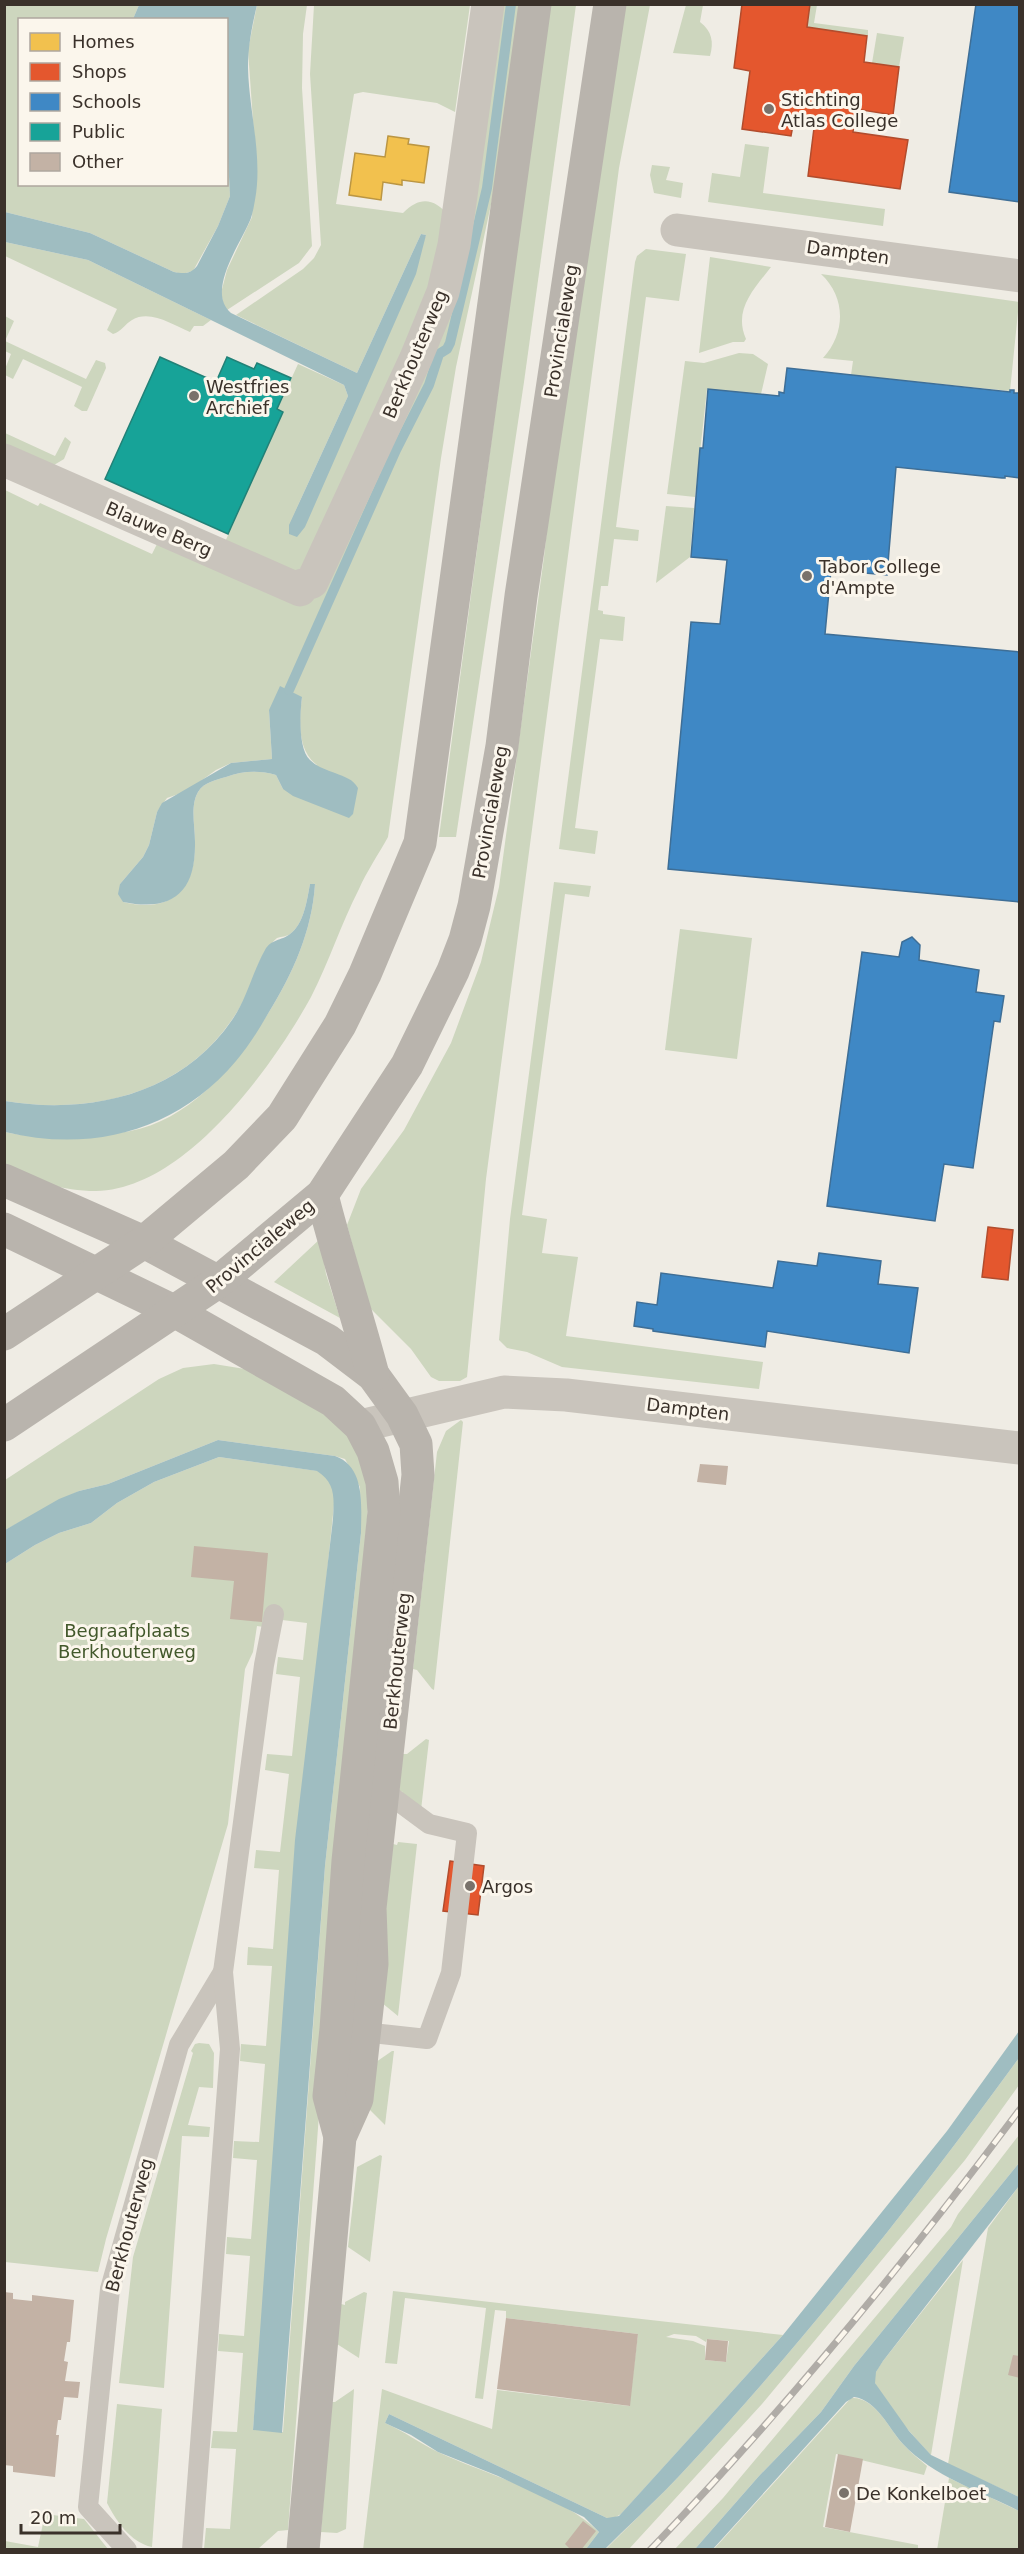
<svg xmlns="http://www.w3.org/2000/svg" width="1024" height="2554" font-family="'DejaVu Sans',sans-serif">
<rect width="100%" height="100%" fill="#efece4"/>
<g fill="#cdd6be" fill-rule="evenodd">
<path d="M4,5h135l-6,14 -113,1v164h206l1,-65 3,77 -12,30 -25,45 -11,3 -8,-2 -84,-39 -85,-21z"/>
<path d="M257,5h50l-4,29 -1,54 10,158 -13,17 -72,47 -3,-3 -3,-14 6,-23 25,-53 3,-68 -7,-99z"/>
<path d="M314,5h156l-15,107 -18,-9 -74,-11 -9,2 -18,110 67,9c17,-17 31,-15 46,3l-8,47 -129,298 -19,12 -68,-31 58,-130 -6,-2 21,-46 46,21 4,11 -59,129 137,-290 -5,-1 -64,139 -121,-58 67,-46 11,-11 7,-13 -11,-171z"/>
<path d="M498,5h22l-25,181 -39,181 -15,91 -53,379c-10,18 -21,34 -29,52 -18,35 -30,73 -48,108 -39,71 -127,193 -215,194 -35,0 -59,-10 -91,-23v-36c29,6 47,5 76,3 12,0 25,0 37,-2 69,-7 117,-67 151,-121 24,-39 43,-81 46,-128h-5c-3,16 -6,40 -20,50 -4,3 -8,2 -13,4 -4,3 -11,12 -14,17 -5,8 -7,17 -10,26 -6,13 -13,28 -22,40 -51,74 -142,94 -226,80v-611l33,16 2,-3 112,51 7,-14 133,61 152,-285zM302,697c-3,22 -5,54 15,68l-34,24 -7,-14c-17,-5 -34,-4 -50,2 -10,3 -22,5 -28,15 -8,14 -3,34 -3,50 1,47 -24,72 -72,60l-3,-18 23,-27 6,-12 8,-33 10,-14 20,-7 29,-21 15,-7 41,-4 -3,-49z"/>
<path d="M549,5h27l-52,377 -68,455h-17z"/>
<path d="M619,5h31l-31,163 -133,1011 -19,198 -7,4h-21l-8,-4 -20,-28 -42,-42 -22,-82 14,-36 43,-59 47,-87 30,-81 18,-75 45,-330 20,-185z"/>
<path d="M686,5h17l-3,17c12,9 14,20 10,34l-37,-3z"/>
<path d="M810,5h7l-3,18 54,7v6l-61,-9z"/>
<path d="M877,33l27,4 -5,30 -27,-4z"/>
<path d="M745,144l24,3 -6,46 122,16 -2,17 -175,-24 4,-29 28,4z"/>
<path d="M652,165l18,2 -4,13 17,3 -2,15 -27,-5 -4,-18z"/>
<path d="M5,242l83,18 123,60 -8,6h-9l-4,6c-17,-7 -40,-23 -58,-12 -7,4 -11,12 -19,14l-6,-4 10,-21 -112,-53z"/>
<path d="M646,249l40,5 -7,47 -33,-4 -30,230 23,3 -1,11 -24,-2 -6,47h-7l-3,24 5,1v3l22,3 -2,24 -23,-2 -25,189 23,3 -3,23 -36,-5 76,-587 2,-6z"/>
<path d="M710,257l61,10c-17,22 -38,43 -25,72l-2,3h-11l-34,11z"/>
<path d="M821,274l198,28 -9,89 -159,-16 2,-14 -30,-3c23,-25 23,-61 -2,-84z"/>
<path d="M5,316l9,5 -9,20 81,38 10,-19 9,3 1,5 -19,43h-5l-8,-5 8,-19 -59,-28 -10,20 -8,-4v-6l6,-15 -6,-3z"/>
<path d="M739,353l14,1 15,10 -7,30 -54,-5 -12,108 -28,-3 18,-133 19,2z"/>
<path d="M5,433l50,23 10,-19 6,5 -7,17 -10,6 -49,-20z"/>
<path d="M666,506l28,2 -4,49 -34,26z"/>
<path d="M554,882l37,4 -2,11 -24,-3 -43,321 25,4 -5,34 36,4 -12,79 197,26 -4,27 -197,-22 -35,-15 -20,-4 -8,-8 11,-121z"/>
<path d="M680,929l72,9 -15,121 -72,-9z"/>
<path d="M320,1239l6,35 14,44 -66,-36z"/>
<path d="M214,1364l31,5 68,34 40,37 17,44 -32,376 -50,670 -10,1 -20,18h-54l2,-21 24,1 6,-80 -25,-1 2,-17 24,1 6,-79 -25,-2 1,-17 25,2 6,-80 -24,-2 1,-17 24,2 6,-79 -24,-2 1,-17 25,1 6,-78 -25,-3 1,-17 25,2 6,-80 -25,-1 1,-18 25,2 6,-79 -25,-2 2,-18 24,2 9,-78 -24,-4 2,-16 25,2 8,-79 -24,-3 2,-17 25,3 4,-37 -25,-3 -18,7 -7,-1 -4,26 -8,17 -17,155 -122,415 -8,33 -93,-10v-698l30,-19 24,-12 32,-10 26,-20 37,-21 65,-25 99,14 10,7 7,17 -13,126 -69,808 30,3 42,-566 36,-333 -1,-46 -15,-28 -10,-3 -117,-16 -110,44 -29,7 -74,39v-50l154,-101 24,-11z"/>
<path d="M461,1420l2,2 -29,268 -2,-1 -15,-19 -4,-1 24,-217 9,-21z"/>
<path d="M426,1739l3,1 -8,70 -19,-16 1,-2 -4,-1 4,-37h4z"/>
<path d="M398,1842l19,2 -19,172 -22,-18 17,-154 4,1z"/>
<path d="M199,2043l10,1 5,9 -1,35 -14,-1 -11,38 22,2 -1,10 -27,-1 -18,252 -45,-5 14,-126 60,-204 -2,-2 4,-7z"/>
<path d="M392,2051h2l-9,74 -15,-15 6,-48z"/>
<path d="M1019,2058v27l-54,75 -203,244 -133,145 -24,1c26,-27 53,-51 77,-77 122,-131 232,-271 337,-415z"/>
<path d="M1019,2135v28l-165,203 -33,46 -62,64 -64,73 -21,1 49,-52 228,-271 7,-13z"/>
<path d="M380,2155l2,1 -12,106 -22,-15 9,-80z"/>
<path d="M1019,2186v311l-71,-33 40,-236z"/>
<path d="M963,2260l-32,195c-14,-15 -51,-55 -56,-72 -3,-8 4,-16 8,-22z"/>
<path d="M393,2291l390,44 -162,179 -7,4h-7l-218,-104 -4,9c19,8 34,20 53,29 49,23 123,42 161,80l-13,17 -223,1 19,-161 110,40 5,-39 132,16 9,-72 -132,-16v-7l-11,-1 -12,89 -8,-1 11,-90 -81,-10 -8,66 -12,-1zM674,2334l22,2 10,6 1,-3 22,2 -3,21 -21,-2v-14l-12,-5 -27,-4z"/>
<path d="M364,2292l3,1 -8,65 -22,-14 4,-40 4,1v-3z"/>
<path d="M354,2389l-8,140 -9,4 -16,-1 10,-130h4z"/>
<path d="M851,2398c24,-2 38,31 52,46 7,8 16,15 24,22l-3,9 -88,-21 -13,73 95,18v4l-205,1z"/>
<path d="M117,2404l45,5 -10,138c-21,-4 -36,-26 -45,-44z"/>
<path d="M949,2478l70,33v38l-82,1z"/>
<path d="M45,2514l39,5 24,30h-103v-8l33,6z"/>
</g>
<g fill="#9fbdc1">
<path d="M139,5h118c-5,21 -9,41 -9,63 1,43 15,89 7,132 -1,5 -2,12 -4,18 -9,24 -46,73 -20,95l126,60 64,-139 5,1 -10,39 -111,253 -8,10 -8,-3v-9l59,-129 -4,-11 -256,-125 -83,-18v-30l85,21 84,39c10,2 17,2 23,-6l21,-40 12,-30 -4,-77v-99l-93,-1z"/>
<path d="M280,686l22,11c-2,16 -4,52 8,63 7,7 17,10 25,13 10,4 18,6 23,15l-5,26 -4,4 -56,-22 -10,-7 -7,-14c-17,-5 -34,-4 -50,2 -10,3 -22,5 -28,15 -8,14 -3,34 -3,50 1,51 -23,70 -72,60l-5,-8 2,-10 23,-27 6,-12 8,-33 5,-9 69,-40 41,-4 -3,-49z"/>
<path d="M310,884h5c-3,47 -22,89 -46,128 -10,17 -20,34 -33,49 -59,70 -144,92 -231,71v-31c84,14 176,-6 227,-81 15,-21 20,-47 33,-70 6,-11 16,-9 25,-16 14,-10 17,-34 20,-50z"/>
<path d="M218,1440l117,16c31,11 26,50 26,77l-36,333 -43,567 -29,-3 42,-590 38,-321c1,-21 3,-36 -16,-48l-98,-14 -65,25 -37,21 -26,20 -32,10 -24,12 -30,19v-34l54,-31 20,-8 29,-7z"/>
<path d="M1019,2031v27c-105,144 -215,284 -337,415 -24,26 -51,50 -77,76h-19l13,-17 -15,-15 -86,-41 -60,-24 -27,-17 -26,-12 4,-9 218,104 12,-2 164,-181 164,-204z"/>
<path d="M1019,2163v23l-136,175 -7,11 -1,11 34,48 22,24 88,42v14c-39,-20 -85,-34 -116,-67 -14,-15 -26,-44 -49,-47l-8,5 -133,147h-18l64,-73 62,-64 33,-46z"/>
</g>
<path fill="#f2c14e" stroke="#bb9643" stroke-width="1.5" d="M388,136l21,3 -1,5 21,3 -5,36 -22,-3v5l-19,-3 -2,18 -32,-5 6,-42 30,4z"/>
<g fill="#e4572e" stroke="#b14c2d" stroke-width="1.5">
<path d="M742,4h68l-3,23 60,9 -3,26 35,5 -6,48 -37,-6 -3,23 55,8 -8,49 -92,-13 6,-48 -21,-3 -2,11 -49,-7 8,-58 -16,-3z"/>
<path d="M988,1227l25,3 -5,50 -26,-3z"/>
<path d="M450,1861l34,5 -6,49 -35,-4z"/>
</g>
<g fill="#3f88c5" stroke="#3e6e96" stroke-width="1.5">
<path d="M976,4h44v198l-71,-10z"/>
<path d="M787,368l223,24v-2h4v3h6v85l-15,-2v2h-3l-106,-11 -9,108 -56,-5 -6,64 195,18v250l-352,-33 23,-247 29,2 7,-64 -36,-3 9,-109h3l5,-59 71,7v-4l5,1z"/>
<path d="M912,937l8,8 -1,15 60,10 -3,22 28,4 -4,26 -6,-1 -21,147 -29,-4 -9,57 -108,-15 35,-254 37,5 3,-15z"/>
<path d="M819,1253l62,8 -3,23 40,4 -9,65 -142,-22 -2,16 -112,-16v-2l-19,-3 3,-24 20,3 4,-32 112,15 5,-27 39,5z"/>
</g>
<path fill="#17a398" stroke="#228177" stroke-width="1.5" d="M160,357l56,25 11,-25 27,12 3,-6 34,15 -14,31 6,3 -55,122 -123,-55z"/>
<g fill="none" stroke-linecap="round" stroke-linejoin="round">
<path stroke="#9fbdc1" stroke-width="10" d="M289,690l107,-240 33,-65 10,-31 8,-5 3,-6 37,-155 24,-184"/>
</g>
<g fill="#c3b2a5">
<path d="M700,1464l28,2 -2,19 -29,-3z"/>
<path d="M194,1546l74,7 -6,69 -32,-3 4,-38 -43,-4z"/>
<path d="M4,2292l9,1v6l19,2v-6l42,5 -4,42h-3l-3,19 4,1 -3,19 15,1 -2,16 -14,-1 -3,23h-3l-2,15h3l-4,42 -42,-5v-6l-9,-1z"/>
<path d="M506,2318l132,16 -8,72 -133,-17z"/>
<path d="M707,2339l21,2 -2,21 -21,-2z"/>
<path d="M1013,2355l7,1v22l-12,-3z"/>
<path d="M838,2454l25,5 -13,73 -25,-5z"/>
<path d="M583,2521l13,10 -15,19h-10l-6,-6z"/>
</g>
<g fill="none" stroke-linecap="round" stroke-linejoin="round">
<g stroke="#c9c4bc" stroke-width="20">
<path d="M354,2031l73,8 24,-66 16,-140 -38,-9 -46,-34"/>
<path d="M127,2550l-39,-43 22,-218 69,-244 44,-73"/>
<path d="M192,2550l38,-501 -7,-77 41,-307 10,-51"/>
</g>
<g stroke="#c9c4bc" stroke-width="33">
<path d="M677,230l343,46"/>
<path d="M4,460l296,130v-4l12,-4 104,-224 27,-66 11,-47 34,-241"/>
<path d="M360,1426l144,-34 62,3 454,53"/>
</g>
<g stroke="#b9b4ad" stroke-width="33">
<path d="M4,1180l140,62 183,98 46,35 29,40 14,29 2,31 -48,433 2,56 -15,135 -17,38 -37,413"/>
<path d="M322,1195c15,60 35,119 51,180"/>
<path d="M4,1229l172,83 157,89 27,25 13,25 9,31 2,30 -36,349 -12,168 -7,67 11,41"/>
<path d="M4,1334l140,-92 92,-77 46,-48 58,-92 25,-51 55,-131 115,-839"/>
<path d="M4,1425l214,-143 104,-87 85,-130 46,-94 12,-31 9,-34 28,-160 19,-150 89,-592"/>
</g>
<defs>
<path id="rail" d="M650,2550c133,-138 255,-287 370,-441"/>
</defs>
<use href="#rail" stroke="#b0aca7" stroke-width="7"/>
<use href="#rail" stroke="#fbf6ec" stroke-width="4.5" stroke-dasharray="14" stroke-linecap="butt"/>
</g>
<g fill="#79726b" stroke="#fbf6ec" stroke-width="2">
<circle cx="769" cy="109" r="6"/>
<circle cx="194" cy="396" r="6"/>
<circle cx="807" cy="576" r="6"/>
<circle cx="470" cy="1886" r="6"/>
<circle cx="844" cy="2493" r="6"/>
</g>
<g text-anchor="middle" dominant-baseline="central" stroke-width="6" stroke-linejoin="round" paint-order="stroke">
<g font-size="18" fill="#3a312a" stroke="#fbf6ec" text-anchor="start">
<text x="781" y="99">Stichting<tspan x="781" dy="21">Atlas College</tspan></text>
<text x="206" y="386">Westfries<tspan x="206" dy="21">Archief</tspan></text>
<text x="819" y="566">Tabor College<tspan x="819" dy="21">d'Ampte</tspan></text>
<text x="482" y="1886">Argos</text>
<text x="856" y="2493">De Konkelboet</text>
</g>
<g font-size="18" fill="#3a312a" stroke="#fbf6ec">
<text transform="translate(848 252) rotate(8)">Dampten</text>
<text transform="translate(561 331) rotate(-81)">Provincialeweg</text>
<text transform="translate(415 354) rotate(-67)">Berkhouterweg</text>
<text transform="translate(159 529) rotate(23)">Blauwe Berg</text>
<text transform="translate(490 812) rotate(-80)">Provincialeweg</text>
<text transform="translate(260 1246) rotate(-40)">Provincialeweg</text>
<text transform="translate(688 1409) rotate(7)">Dampten</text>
<text transform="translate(397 1661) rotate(-84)">Berkhouterweg</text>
<text transform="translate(129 2225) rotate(-75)">Berkhouterweg</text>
</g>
<g font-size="18" fill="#43592c" stroke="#fbf6ec">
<text x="127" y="1630">Begraafplaats<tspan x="127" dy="21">Berkhouterweg</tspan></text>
</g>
</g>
<rect width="1024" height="2554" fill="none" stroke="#3a312a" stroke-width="12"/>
<rect x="18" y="18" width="210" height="168" fill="#fbf6ec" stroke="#aea79e" stroke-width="1.5"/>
<rect x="30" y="33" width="30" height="18" fill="#f2c14e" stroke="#aea79e" stroke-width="1.5"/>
<text x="72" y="48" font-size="18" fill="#3a312a">Homes</text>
<rect x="30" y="63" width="30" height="18" fill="#e4572e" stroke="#aea79e" stroke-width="1.5"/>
<text x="72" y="78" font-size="18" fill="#3a312a">Shops</text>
<rect x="30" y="93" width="30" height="18" fill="#3f88c5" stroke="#aea79e" stroke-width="1.5"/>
<text x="72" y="108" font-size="18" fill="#3a312a">Schools</text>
<rect x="30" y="123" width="30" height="18" fill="#17a398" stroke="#aea79e" stroke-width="1.5"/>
<text x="72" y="138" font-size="18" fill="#3a312a">Public</text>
<rect x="30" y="153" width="30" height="18" fill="#c3b2a5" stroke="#aea79e" stroke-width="1.5"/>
<text x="72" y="168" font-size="18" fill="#3a312a">Other</text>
<path d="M21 2524v9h99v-9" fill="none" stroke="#3a312a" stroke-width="3"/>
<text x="30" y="2524" font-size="18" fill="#3a312a" stroke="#fbf6ec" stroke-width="4.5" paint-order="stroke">20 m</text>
</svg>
